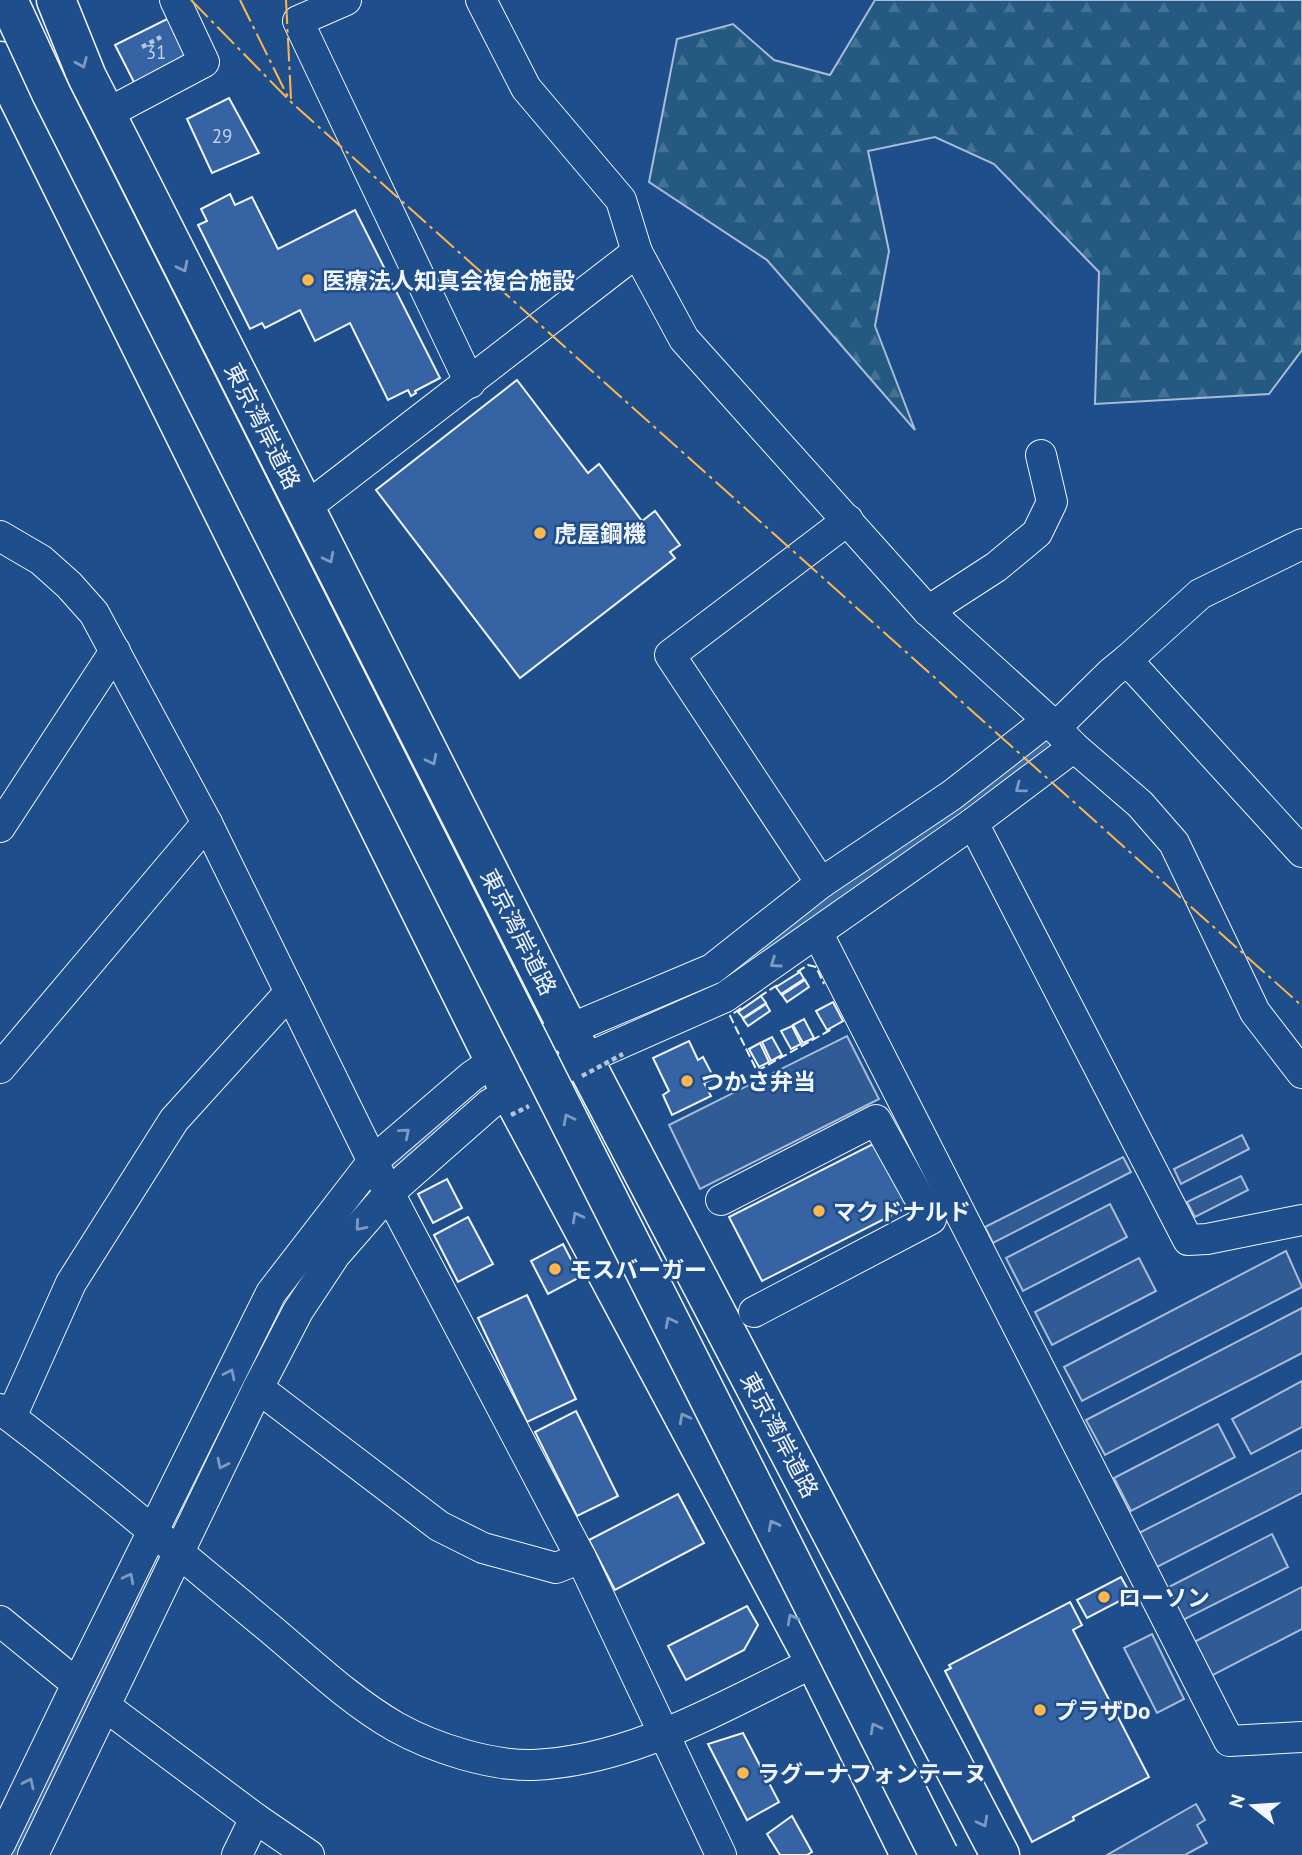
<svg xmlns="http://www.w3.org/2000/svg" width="1302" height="1855" font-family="'PT Sans','Noto Sans JP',sans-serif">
<defs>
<pattern id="forest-firs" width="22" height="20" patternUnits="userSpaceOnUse" patternTransform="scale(1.75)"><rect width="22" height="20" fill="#245a82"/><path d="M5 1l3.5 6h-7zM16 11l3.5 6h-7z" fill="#447295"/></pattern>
</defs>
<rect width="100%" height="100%" fill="#1f4e8c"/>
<path fill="url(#forest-firs)" stroke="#a8bbd7" stroke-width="2" d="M875,0h427v350l-33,44 -174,10 4,-132 -105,-108 -59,-27 -67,14 21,100 -14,75 40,104 -148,-170 -118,-78 28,-143 56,-15 41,36 56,15z"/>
<g fill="#305b95" stroke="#a8bbd7" stroke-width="2">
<path d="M847,1036l32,63 -179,90 -31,-64z"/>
<path d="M1242,1135l7,14 -68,35 -7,-15z"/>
<path d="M1123,1157l8,15 -138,71 -8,-16z"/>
<path d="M1241,1176l7,14 -53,27 -8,-15z"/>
<path d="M1110,1204l17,33 -104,54 -17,-33z"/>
<path d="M1286,1251l16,36 -220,114 -18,-34z"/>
<path d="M1139,1258l17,33 -104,54 -17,-33z"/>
<path d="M1302,1308v45l-197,102 -19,-35z"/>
<path d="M1302,1381v46l-51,27 -19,-35z"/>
<path d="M1218,1424l17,33 -104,54 -17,-33z"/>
<path d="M1302,1450v43l-145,74 -18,-34z"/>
<path d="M1272,1534l16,33 -107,54 -16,-32z"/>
<path d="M1302,1587v42l-91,47 -17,-34z"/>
<path d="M1152,1634l32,65 -27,14 -33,-65z"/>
<path d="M1196,1804l9,16 -8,5 10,18 -22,12h-78z"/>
</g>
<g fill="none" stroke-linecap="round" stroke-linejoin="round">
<g stroke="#3b69a3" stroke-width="8">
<path d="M732,971l321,-231"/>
<path d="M670,1004l30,-14"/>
<path d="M387,1176l60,-55"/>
<path d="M168,1535l111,-219"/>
<path d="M15,1855l147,-308"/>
</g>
</g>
<g fill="#3563a3" stroke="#f2f6ff" stroke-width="2">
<path d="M175,15l21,44 -59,29 -22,-43z"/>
<path d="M229,98l30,55 -47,20 -25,-54z"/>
<path d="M230,194l5,11 17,-8 26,52 77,-39 85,168 -25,13 1,2 -5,3 -3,-6 -20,10 -38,-77 -35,18 -15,-31 -35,18 -3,-5 -12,6 -52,-104 9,-4 -6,-12z"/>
<path d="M517,380l71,93 11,-9 43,57 13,-10 25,34 -10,7 5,6 -155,120 -144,-188z"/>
<path d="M800,972l4,7 -23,15 -5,-7z"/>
<path d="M805,980l4,7 -22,15 -5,-7z"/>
<path d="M761,996l5,7 -23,15 -5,-6z"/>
<path d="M833,1002l10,19 -16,9 -11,-19z"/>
<path d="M766,1004l4,7 -22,15 -5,-7z"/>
<path d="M804,1019l10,19 -11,5 -10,-18z"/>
<path d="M792,1026l9,18 -10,5 -10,-18z"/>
<path d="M772,1037l10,18 -11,6 -9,-19z"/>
<path d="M689,1041l9,19 5,-3 11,21 -10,5 7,13 -39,19 -9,-20 6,-4 -16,-33z"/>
<path d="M760,1043l9,19 -10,5 -10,-18z"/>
<path d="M877,1142l33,64 -148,75 -33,-64z"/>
<path d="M447,1179l15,29 -29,15 -15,-29z"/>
<path d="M468,1217l25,47 -35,18 -24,-47z"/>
<path d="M563,1244l17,33 -32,17 -17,-33z"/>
<path d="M527,1295l49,104 -49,23 -49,-104z"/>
<path d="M576,1411l42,85 -41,20 -42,-84z"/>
<path d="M678,1494l26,49 -89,47 -26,-50z"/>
<path d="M1121,1577l10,18 -44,23 -10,-18z"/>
<path d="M1070,1602l12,23 -9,5 76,147 -76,40 1,3 -42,22 -87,-171 6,-3 -2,-3z"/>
<path d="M747,1606l11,19 -14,25 -58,30 -18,-34z"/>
<path d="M743,1733l36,69 -32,18 -39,-76z"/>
<path d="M792,1816l20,36 -5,3h-27l-13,-21z"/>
</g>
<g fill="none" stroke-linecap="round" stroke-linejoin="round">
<defs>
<g id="minor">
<path d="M346,0l-48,21 172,362"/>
<path d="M481,0l45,88 95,112 16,52 47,87 244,272 120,109 26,27 66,57 34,39 81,169 47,61"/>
<path d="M106,114l98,-52 -29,-62"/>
<path d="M304,509l333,-257"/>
<path d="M0,536l41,24 28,25 25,28 113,210 171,349 203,386 140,297"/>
<path d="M928,611l68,-44 41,-34 15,-31 -11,-47"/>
<path d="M1127,660l73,-66 102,-50"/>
<path d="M1055,728l56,-55 16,-13 175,192"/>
<path d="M973,823l215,417 19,-1 95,-19"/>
<path d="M0,827l115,-176"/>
<path d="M821,883l-151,-228 178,-135"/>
<path d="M818,934l411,807 73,-4"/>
<path d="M0,1068l207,-245"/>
<path d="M721,1200l155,-80 55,99 -177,93"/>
<path d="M258,1388l181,138 44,22 73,20 25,-10"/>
<path d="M0,1409c91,69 179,144 267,217 42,35 82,74 129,101 38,21 94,39 137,38 101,-4 193,-61 282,-103"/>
<path d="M11,1417l60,-134 103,-163 116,-128"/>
<path d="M0,1621l77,63"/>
<path d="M105,1706l150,112 54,37"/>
<path d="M0,1844l77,-160 194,-391 102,-132 99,-85 22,-15 218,-92 109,-86 131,-88 96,-75"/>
<path d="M33,1855l225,-467 40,-77 37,-56 55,-63 100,-88 20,-12 215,-95 248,-174 101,-76"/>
<path d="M237,1855l18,-37"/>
</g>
<g id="highway">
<path d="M56,0l31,77 19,37 478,946 416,795"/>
<path d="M0,61l510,1031 305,570 95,193"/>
</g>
</defs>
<use href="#minor" stroke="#f2f6ff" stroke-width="32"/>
<use href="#highway" stroke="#f2f6ff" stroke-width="41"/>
<path stroke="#b3c4dc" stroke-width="4.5" stroke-dasharray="5 3.5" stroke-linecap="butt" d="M142,47l19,-10"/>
<use href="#minor" stroke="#1f4e8c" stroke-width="30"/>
<use href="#highway" stroke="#1f4e8c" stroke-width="38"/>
<defs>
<path id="highway-bridge" d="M8,0l43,93 888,1762"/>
</defs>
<use href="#highway-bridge" stroke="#f2f6ff" stroke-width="41" stroke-linecap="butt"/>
<g stroke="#b3c4dc" stroke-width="4.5" stroke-dasharray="5 3.5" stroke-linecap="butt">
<path d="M582,1076l41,-22"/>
<path d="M511,1115l18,-9"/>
</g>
<use href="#highway-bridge" stroke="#1f4e8c" stroke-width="38"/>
<g stroke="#f2f6ff" stroke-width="2" stroke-dasharray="9 3.5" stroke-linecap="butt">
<path d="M797,972l11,-7 8,2 8,17"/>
<path d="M759,997l20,-13"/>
<path d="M741,1008l-11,8 27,55 75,-42"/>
</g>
<g stroke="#ffb74d" stroke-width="2" stroke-dasharray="24 5 3.5 5" stroke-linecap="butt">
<path d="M191,0l101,103 1010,903"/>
<path d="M240,0l48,97"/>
<path d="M286,0l5,99"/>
</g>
</g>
<defs><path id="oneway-chevron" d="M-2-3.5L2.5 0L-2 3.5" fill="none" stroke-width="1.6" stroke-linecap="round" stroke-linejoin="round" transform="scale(1.75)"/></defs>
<g stroke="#7e9ac0">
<use href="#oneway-chevron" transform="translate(82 63) rotate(67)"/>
<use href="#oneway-chevron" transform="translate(183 267) rotate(63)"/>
<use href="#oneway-chevron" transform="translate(329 558) rotate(63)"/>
<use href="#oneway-chevron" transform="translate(432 760) rotate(63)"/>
<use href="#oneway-chevron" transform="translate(1020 788) rotate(143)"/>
<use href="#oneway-chevron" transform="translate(775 963) rotate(145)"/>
<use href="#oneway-chevron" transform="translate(568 1119) rotate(-117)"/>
<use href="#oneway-chevron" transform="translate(405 1133) rotate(-41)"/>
<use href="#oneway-chevron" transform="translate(577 1217) rotate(-118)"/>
<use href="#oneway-chevron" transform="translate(360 1226) rotate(131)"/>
<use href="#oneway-chevron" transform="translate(670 1322) rotate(-117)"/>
<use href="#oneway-chevron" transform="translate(230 1374) rotate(-64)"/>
<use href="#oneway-chevron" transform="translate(684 1418) rotate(-118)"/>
<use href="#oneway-chevron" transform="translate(222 1464) rotate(116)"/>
<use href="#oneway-chevron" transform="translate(773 1525) rotate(-117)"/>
<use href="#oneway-chevron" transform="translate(129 1578) rotate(-63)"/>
<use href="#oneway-chevron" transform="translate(792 1619) rotate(-118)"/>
<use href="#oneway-chevron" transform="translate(875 1728) rotate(-117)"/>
<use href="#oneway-chevron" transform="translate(29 1783) rotate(-65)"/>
<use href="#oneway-chevron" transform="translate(983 1822) rotate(62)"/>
</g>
<g fill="#ffb74d" stroke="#1f4e8c" stroke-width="2.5">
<circle cx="308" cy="280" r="7"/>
<circle cx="540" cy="533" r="7"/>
<circle cx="687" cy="1081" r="7"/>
<circle cx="819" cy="1211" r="7"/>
<circle cx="555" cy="1269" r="7"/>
<circle cx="1104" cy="1597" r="7"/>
<circle cx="1040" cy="1710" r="7"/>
<circle cx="743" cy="1773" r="7"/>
</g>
<g text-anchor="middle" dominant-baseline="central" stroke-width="5" stroke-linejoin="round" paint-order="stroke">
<g font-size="19" fill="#c3d1e8">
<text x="156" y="52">31</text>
<text x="222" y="136">29</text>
</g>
<g font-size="23" font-weight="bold" fill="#f2f6ff" stroke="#1f4e8c" text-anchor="start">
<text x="322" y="280">医療法人知真会複合施設</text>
<text x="554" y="533">虎屋鋼機</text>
<text x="701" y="1081">つかさ弁当</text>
<text x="833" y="1211">マクドナルド</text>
<text x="569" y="1269">モスバーガー</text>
<text x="1118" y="1597">ローソン</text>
<text x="1054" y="1710">プラザDo</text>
<text x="757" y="1773">ラグーナフォンテーヌ</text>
</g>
<g font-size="23" fill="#f2f6ff" stroke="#1f4e8c">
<text transform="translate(263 426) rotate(63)">東京湾岸道路</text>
<text transform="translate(519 932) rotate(63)">東京湾岸道路</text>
<text transform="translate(780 1435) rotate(62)">東京湾岸道路</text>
</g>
</g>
<g transform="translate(1253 1806) rotate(287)" stroke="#1f4e8c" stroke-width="5" paint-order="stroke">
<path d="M0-5L12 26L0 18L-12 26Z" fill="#f2f6ff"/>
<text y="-10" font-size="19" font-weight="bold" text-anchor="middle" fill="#f2f6ff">N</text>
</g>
</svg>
